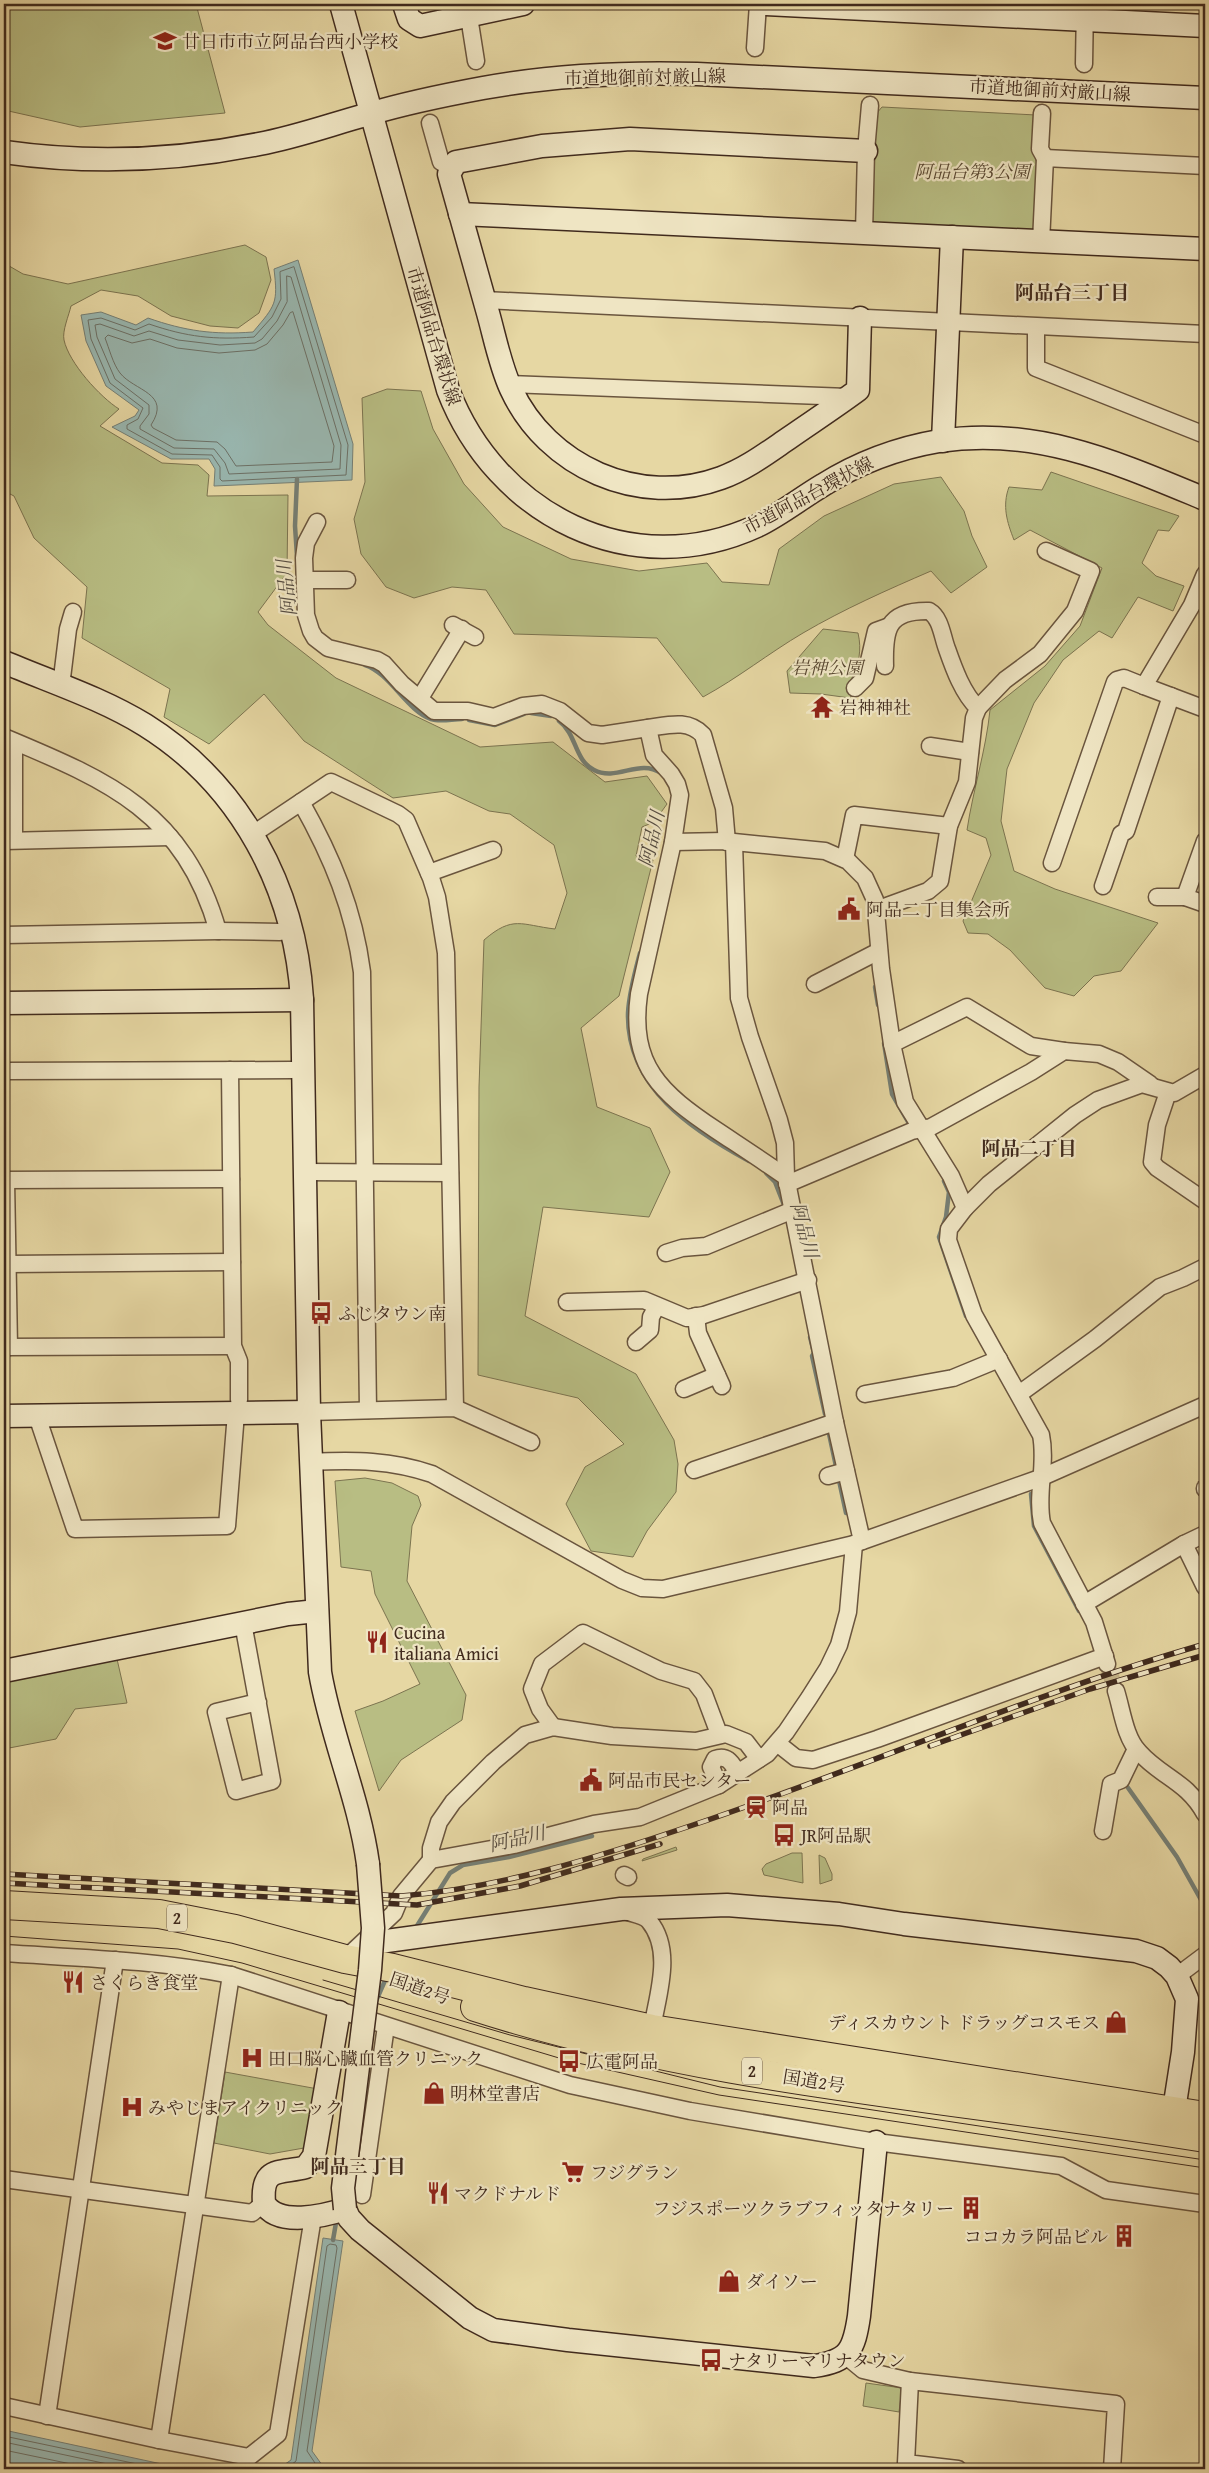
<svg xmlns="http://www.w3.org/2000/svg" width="1209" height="2473" font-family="'Gentium Book Plus','Noto Serif JP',serif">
<rect width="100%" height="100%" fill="#e6d7a3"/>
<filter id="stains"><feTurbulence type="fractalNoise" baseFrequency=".004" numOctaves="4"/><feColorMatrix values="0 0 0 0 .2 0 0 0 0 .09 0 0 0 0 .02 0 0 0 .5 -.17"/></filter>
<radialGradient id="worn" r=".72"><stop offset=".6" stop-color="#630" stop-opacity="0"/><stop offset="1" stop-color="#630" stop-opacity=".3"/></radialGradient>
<g fill="#b8bd83" stroke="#7c7450">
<path d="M6,4h190l29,109 -145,14 -76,-17v-100z"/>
<path d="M882,107l154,8 4,5 -5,109 -5,4 -154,-7 -4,-5 4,-107z"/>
<path d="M245,245l21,12 5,23 -12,33 -21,15 -28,-2 -39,-10 -33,-20 -37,-6 -30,16c-2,9 -9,25 -7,34 5,23 36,57 55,69l-19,17 62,37 36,2 11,10 -2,21 81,-1 -1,78 -29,39 10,13 68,53 144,69 73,-5 52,40 42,-6 20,28 -13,18 -12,5 -6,29 17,4 -34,136 -38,32 16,79 53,21 20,44 -21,45 -106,-10 -18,109 111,58 38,66 4,24 -2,28 -29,39 -14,26 -42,-6 -25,-47 19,-37 39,-23 -46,-46 -100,-23 1,-288 5,-147c29,-25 37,-15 71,-11l12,-36 -13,-48 -44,-31 -21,-3 -43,-20 -53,7 -89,-57 -40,-47 -55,50 -45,-27 6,-28 -88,-51 5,-51 -53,-49 -20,-42 -10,-5v-228l19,11 45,10z"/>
<path d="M387,389l34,2 12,38 31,55 39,43 68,32 68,12 68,-8 15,19 47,3 10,-36 45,-33 70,-32 47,-7 23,34 8,25 15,31 -36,26 -20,-22c-44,19 -87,38 -128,62 -34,20 -65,45 -100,64l-46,-59 -143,-4 -28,-44 -34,-3 -38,11 -28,-11 -25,-33 -7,-35 11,-37 -3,-84z"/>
<path d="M1051,472l128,44 -10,15 -11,-1 -16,33 14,13 28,10 -11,25 -35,-14 -26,41 -13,-7 -36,29 -29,43 -27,66 -6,52 13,50 41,18 103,34 -37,48 -27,5 -20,20 -29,-8 -35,-38 -22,-16 -20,-1 -5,-12 28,-66 -5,-17 -19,-8c6,-40 19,-80 23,-120l55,-44 35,-40 22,-58 -72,-38 -16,10c-7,-18 -12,-34 -5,-53l33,3z"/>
<path d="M823,629l35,4c4,17 1,31 -7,47l4,8 -5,10 -29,-4 -31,-1 -3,-22z"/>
<path d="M365,1478l27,5 26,13 3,9 -9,21 -5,55 59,114 -4,25 -61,40 -22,31 -24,-80 28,-10 37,-17 -45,-90 -4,-23 -30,-4 -6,-86z"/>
<path d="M117,1659l10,44 -52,6 -19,30 -52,10v-68z"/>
<path d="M676,1847l1,3 -35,11 1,-2z"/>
<path d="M792,1853h10l1,30 -39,-8 -2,-6 4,-5z"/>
<path d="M819,1855l6,3 7,16v6l-12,4z"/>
<path d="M225,2072l93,17 -14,59 -34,6 -56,-11z"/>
<path d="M866,2383l36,5 -3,24 -36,-6z"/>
</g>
<g fill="#99b7b0" stroke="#757f75">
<path d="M298,260l55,184 -1,36 -138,6 1,-17 -6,-10h-38l-59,-32 23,-11 4,-6 -33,-24 -20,-45 -5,-26 20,-3 35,13 12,-7c37,13 66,17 105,14 23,-27 25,-29 21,-63z"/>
<path d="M323,2238l20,3 -31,210 13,18h-47l13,-9z"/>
<path d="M4,2430l181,39h-181z"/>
</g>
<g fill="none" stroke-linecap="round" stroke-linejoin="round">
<g stroke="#6c7066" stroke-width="1">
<path d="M294,267l54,178 -2,30 -124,6 -2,-2v-12l-8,-12 -40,-1 -45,-25v-4l11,-6 5,-11 -33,-25 -19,-44 -3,-19 13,-2 34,12 14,-6c38,13 65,16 105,13l18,-20 9,-18 -1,-27z"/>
<path d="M287,276l4,1 50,168 -1,24 -111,5 -4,-11 -11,-14 -40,-1 -34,-19v-3l9,-12v-9l-34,-26 -18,-42 -2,-12 5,-1 34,12 15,-5 29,9 42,5 35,-2 7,-4 15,-18 10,-19z"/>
<path d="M293,312l41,134 -2,16 -96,4 -11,-17 -8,-7 -41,-2 -23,-12 -2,-3c21,-32 -17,-34 -31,-52 -7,-9 -11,-25 -15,-35l3,-3 24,8 18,-4 27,9 42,5 36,-3 12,-6 16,-19 7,-12z"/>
<path d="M4,2436l157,33"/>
<path d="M4,2442l127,27"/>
<path d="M4,2450l91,19"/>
<path d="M286,2469l10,-8 31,-215 3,-2 6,1 1,3 -30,203 12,18"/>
</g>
<g stroke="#757f75" stroke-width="4.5">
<path d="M297,479l-2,47 2,30"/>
<path d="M365,665c25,8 42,46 66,54 9,3 21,0 31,0"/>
<path d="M531,713l20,3"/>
<path d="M469,720l26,5 29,-11"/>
<path d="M559,721c18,13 15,39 35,49 23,12 45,-12 67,3"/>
<path d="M640,953c-5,19 -11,40 -12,60 -2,74 64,117 121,148"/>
<path d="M875,987l3,18"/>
<path d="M884,1043l8,51 18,31"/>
<path d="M766,1173l9,9 9,23"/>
<path d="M944,1181l5,11 -3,25 -7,20 27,79"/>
<path d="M810,1337l4,16 -2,3 13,58"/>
<path d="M828,1429l18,84"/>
<path d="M1031,1494l3,32 45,85"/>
<path d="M1126,1785l51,72 28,50"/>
<path d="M415,1929l35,-56 13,-8 46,-8 83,-21"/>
<path d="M376,2001l11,-25"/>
<path d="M333,2240l4,-23"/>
</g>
<path stroke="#c5b488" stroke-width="16" stroke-dasharray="16 8" stroke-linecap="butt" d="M1107,1664l9,27"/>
<defs>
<g id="street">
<path d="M467,4l9,57"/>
<path d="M755,48l3,-44"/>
<path d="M1084,64l1,-60"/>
<path d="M1042,113l-2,36 5,9"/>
<path d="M430,123l11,39 11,6"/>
<path d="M864,233l2,-82 4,-46"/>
<path d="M1041,242l4,-84 160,8"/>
<path d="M484,300l721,34"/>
<path d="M1036,327v41l169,67"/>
<path d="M509,384l339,13"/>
<path d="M317,522l-11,21 -2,15 2,57 5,16 4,7 13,10 49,12 7,4 18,20 32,27h34l26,6 29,-11 19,-2 18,7 28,22 14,2 46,-7 6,27 17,19 6,10 3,11 -7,47 -34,152c-10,72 22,99 77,136 24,16 47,31 70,47l49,245 27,119"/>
<path d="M1205,574l-13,31 -48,81 61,23"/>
<path d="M305,580h42"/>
<path d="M453,625l22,12"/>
<path d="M61,686l7,-57 5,-17"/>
<path d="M855,688l10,-10 11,-47 11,-4"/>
<path d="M420,698l42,-69"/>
<path d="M978,708l27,-28 35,-26 35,-43 16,-40 -45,-20"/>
<path d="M648,728c21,-3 40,-9 55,7l21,73 3,34"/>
<path d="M4,737c105,44 180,75 214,194l-214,4"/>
<path d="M930,746l40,6"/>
<path d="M301,802c31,55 53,108 61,170l6,438"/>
<path d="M253,834l78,-52 67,32 8,6 25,58 6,19 9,56 9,455"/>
<path d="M14,840v-98"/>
<path d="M4,841l166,-4"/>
<path d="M673,842l51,-1 101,10 23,10 17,17 10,22 6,69 11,75 13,58 46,74 14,32 -16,21 -1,11 26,75 67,120c6,29 -5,59 1,88l52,99 13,42"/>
<path d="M734,843l5,155 11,39 29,83 6,23 1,34"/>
<path d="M845,859l9,-44 95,11"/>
<path d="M1052,863l63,-181 2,-2 7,-2 20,8"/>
<path d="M429,873l64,-23"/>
<path d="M1103,886l18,-52 5,-3 45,-135"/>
<path d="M1157,897h28l20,7"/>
<path d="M1185,897l20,-56"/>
<path d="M876,910l52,-19 12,-10 9,-55 18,-44 7,-64 4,-10c-15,-14 -24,-39 -31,-59 -5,-13 -6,-31 -18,-38 -43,-1 -45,20 -44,55"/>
<path d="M218,931l62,1"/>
<path d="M815,984l64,-33"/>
<path d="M892,1044l75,-37 64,39 33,5"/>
<path d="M230,1070l3,276 6,15v39"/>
<path d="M4,1071l288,-1"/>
<path d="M1168,1092l-11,33 -5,37 5,6 48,33"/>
<path d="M306,1172l144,1"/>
<path d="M4,1180l227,-1"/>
<path d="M6,1180l3,167"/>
<path d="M787,1184l125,-53 19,-4 100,-55 33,-21 35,3 19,8 32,22"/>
<path d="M965,1208l24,-24 86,-69 23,-15 44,-16 32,9 31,-18"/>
<path d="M666,1253l16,-5 24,-2 87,-36"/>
<path d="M8,1264l224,-2"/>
<path d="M567,1302l77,-2 43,18 17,-3 104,-35"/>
<path d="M696,1316l2,17 24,53"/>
<path d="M636,1342l14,-12 1,-13 6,-11"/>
<path d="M4,1347l229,-1"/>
<path d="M684,1389l33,-14"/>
<path d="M865,1394l88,-16 46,-19"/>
<path d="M1019,1394l76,-55 65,-52 23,-9 22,-11"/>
<path d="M309,1412l146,-4 76,34"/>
<path d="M37,1416l38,113 152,-3 9,-113"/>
<path d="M311,1462c43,-2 80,-2 121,12l190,106 20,8 21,1 191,-45 186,-66 165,-73"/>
<path d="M694,1470l141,-48"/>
<path d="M828,1476l18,-5"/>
<path d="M1205,1489v-1"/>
<path d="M1184,1544l21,43"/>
<path d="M1084,1604l100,-60 21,-10"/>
<path d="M243,1623l29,158 -36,10 -20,-79 42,-10"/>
<path d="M1116,1691c6,19 9,47 23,61 22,25 48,29 66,62"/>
<path d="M553,1727l-13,-18 -8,-20 10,-25 41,-31 78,38 33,10 10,13 15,40"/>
<path d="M777,1743l19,15 17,2 64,-21 228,-83"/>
<path d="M719,1785l-8,-18 4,-8c13,-5 17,5 23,14"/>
<path d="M1103,1831l8,-47 10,-4 15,-31"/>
<path d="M431,1860v-12l8,-26 14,-20 40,-40 32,-27 28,-8 59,9 84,5 30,-7 20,8 13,17"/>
<path d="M624,1875l4,2"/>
<path d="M628,1912c6,2 17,4 21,9 25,30 8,75 3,108"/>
<path d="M4,1953c75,5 152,7 227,22l339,110 120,26 186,31 185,24 45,24 99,14"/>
<path d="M345,1959l49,-46 7,-17 30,-36 83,-15 80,-21 46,-7 79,-32 48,-31 19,-22 23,-34 19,-30 11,-23 9,-33 6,-68"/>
<path d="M1177,1976l28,-21"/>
<path d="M4,2179l248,34 12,-10"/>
<path d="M362,2195l24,-169"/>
<path d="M846,2356l17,14 47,11 206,23 -4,65"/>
<path d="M910,2381l-4,82 52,6"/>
<path d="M4,2406l155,34 90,17 29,-23 35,-217"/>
<path d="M47,2416l68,-456"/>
<path d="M159,2440l72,-465"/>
</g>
<g id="secondary">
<path d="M341,4l107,386c48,125 183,194 309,136 23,-11 44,-28 66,-41 35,-22 75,-37 116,-44 97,-15 179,22 266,58"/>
<path d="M404,4l5,15 11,7 103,-22"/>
<path d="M766,4l439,22"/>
<path d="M4,152c85,12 171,9 255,-8 38,-7 73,-20 110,-30 37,-11 76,-19 114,-26 71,-13 142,-16 214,-14l508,24"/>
<path d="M460,214l745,35"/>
<path d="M860,318l-2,72c-23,17 -46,32 -69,48 -22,15 -43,31 -68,40 -82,30 -174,-11 -210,-89 -11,-24 -16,-51 -23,-76 -13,-46 -26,-93 -39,-139l7,-12 86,-16 88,-7 236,12"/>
<path d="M943,441l9,-204"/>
<path d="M4,662c47,20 97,36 141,63 96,60 150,163 157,274l7,413 11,260c11,65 39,126 48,192"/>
<path d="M4,1003l298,-3"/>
<path d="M4,1416l305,-4"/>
<path d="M4,1671l284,-57 29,-3"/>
<path d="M372,1943l249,-34 106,-4 112,9 65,10 232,27 21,7 12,9 8,9 10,23 -4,53 -12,77"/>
<path d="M339,2012l-25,144 -8,11c-25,7 -45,-2 -42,36 13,24 60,13 81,6l4,9 11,12 110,88 23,12 75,10 246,26c35,-5 40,-16 45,-50l17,-174"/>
</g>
<g id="highway">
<path d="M4,1905l155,9 76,15 110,30 48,9 131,33 128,28 553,87"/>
<path d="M475,2007c236,76 487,91 730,131"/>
</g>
</defs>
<use href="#street" stroke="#6a553e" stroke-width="19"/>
<use href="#secondary" stroke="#402a1d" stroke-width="25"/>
<use href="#highway" stroke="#402a1d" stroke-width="30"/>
<use href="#street" stroke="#efe5c3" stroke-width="16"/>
<use href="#secondary" stroke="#efe5c3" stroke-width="22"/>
<use href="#highway" stroke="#e6d7a3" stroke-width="28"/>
<g stroke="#402a1d" stroke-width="1">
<path d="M4,1936l174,13 64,14 327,98 150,34 486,73"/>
<path d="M323,1980l187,55 210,52 485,73"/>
</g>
<defs>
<g id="rail">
<path d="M930,1746l160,-57 115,-34"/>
<path d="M4,1874l397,22c100,-8 197,-39 292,-71 172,-58 338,-131 512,-181"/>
<path d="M4,1883l413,22 103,-19 140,-42"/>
</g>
</defs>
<use href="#rail" stroke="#402a1d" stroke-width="5.5"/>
<use href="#rail" stroke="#efe5c3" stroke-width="4" stroke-dasharray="11" stroke-linecap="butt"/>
<defs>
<path id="secondary-bridge" d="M345,2209l-2,-21 27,-218 3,-42 -5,-64"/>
</defs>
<use href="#secondary-bridge" stroke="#402a1d" stroke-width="25" stroke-linecap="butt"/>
<use href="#secondary-bridge" stroke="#efe5c3" stroke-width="22"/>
</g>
<defs>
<symbol id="school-bare" viewBox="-9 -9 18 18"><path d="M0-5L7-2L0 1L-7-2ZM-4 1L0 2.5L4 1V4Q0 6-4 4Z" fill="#8f2418" stroke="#efe5c3" stroke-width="2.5" paint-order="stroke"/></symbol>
<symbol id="temple-bare" viewBox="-9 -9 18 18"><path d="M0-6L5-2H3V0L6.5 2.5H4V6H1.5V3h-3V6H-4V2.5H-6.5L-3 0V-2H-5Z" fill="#8f2418" stroke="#efe5c3" stroke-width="2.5" paint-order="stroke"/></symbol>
<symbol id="civic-bare" viewBox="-9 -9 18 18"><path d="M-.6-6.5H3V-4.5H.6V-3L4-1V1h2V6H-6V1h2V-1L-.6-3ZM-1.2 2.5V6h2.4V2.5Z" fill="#8f2418" stroke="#efe5c3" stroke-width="2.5" paint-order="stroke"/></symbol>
<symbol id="bus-bare" viewBox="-9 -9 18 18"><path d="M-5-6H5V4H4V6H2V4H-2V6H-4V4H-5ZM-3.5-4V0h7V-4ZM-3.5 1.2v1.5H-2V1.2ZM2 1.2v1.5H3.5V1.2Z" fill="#8f2418" stroke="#efe5c3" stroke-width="2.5" paint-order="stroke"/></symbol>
<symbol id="restaurant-bare" viewBox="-9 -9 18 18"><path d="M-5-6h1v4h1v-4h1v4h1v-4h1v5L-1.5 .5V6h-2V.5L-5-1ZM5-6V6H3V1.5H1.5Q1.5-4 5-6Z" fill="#8f2418" stroke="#efe5c3" stroke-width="2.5" paint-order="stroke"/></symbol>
<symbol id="station-bare" viewBox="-9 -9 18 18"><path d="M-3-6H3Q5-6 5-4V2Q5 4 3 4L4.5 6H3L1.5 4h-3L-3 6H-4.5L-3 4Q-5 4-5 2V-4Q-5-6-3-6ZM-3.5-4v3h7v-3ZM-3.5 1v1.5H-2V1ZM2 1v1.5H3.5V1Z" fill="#8f2418" stroke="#efe5c3" stroke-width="2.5" paint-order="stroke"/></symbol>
<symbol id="shop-bare" viewBox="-9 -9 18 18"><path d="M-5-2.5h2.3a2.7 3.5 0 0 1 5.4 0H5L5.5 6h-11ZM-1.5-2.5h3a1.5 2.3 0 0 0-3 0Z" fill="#8f2418" stroke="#efe5c3" stroke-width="2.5" paint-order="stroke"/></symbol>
<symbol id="hospital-bare" viewBox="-9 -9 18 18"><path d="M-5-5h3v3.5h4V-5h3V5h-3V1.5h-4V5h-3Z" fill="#8f2418" stroke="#efe5c3" stroke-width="2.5" paint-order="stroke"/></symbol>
<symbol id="supermarket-bare" viewBox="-9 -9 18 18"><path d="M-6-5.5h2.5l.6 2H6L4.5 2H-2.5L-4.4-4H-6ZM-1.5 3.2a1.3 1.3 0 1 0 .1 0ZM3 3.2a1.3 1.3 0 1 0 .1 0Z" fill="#8f2418" stroke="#efe5c3" stroke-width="2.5" paint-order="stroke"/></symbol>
<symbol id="building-bare" viewBox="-9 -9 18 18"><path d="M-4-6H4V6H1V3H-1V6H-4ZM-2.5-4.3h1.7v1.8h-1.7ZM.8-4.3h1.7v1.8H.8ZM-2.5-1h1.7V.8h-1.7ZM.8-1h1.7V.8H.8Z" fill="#8f2418" stroke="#efe5c3" stroke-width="2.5" paint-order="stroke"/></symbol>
</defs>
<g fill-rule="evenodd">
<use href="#school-bare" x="149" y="25" width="32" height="32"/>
<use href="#temple-bare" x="806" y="691" width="32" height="32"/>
<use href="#civic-bare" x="833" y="893" width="32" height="32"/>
<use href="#bus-bare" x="305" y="1297" width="32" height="32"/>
<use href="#restaurant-bare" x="361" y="1626" width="32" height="32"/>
<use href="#civic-bare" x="575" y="1764" width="32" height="32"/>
<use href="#station-bare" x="740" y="1791" width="32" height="32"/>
<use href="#bus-bare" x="768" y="1819" width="32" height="32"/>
<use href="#restaurant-bare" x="57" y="1966" width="32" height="32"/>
<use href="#shop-bare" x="1100" y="2006" width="32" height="32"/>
<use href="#hospital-bare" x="236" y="2042" width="32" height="32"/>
<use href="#bus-bare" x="553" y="2045" width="32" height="32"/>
<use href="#shop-bare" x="418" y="2077" width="32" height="32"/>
<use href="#hospital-bare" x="116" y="2091" width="32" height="32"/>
<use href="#supermarket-bare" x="557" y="2156" width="32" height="32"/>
<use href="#restaurant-bare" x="422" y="2177" width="32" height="32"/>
<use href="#building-bare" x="955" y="2192" width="32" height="32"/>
<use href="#building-bare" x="1108" y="2220" width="32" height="32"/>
<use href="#shop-bare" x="713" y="2265" width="32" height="32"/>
<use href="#bus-bare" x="695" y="2344" width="32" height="32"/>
</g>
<g text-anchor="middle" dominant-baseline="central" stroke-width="4.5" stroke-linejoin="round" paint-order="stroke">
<g fill="#efe5c3" stroke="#74624f" stroke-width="1">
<rect x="167" y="1904.5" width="20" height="27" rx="4"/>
<rect x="742" y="2057.5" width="20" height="27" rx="4"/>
</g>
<g font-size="16" font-weight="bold" fill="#402a1d">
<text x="177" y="1918">2</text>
<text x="752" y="2071">2</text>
</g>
<g font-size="18" fill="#402a1d" stroke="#efe5c3" text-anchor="start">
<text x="182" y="41">廿日市市立阿品台西小学校</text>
<text x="839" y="707">岩神神社</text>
<text x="866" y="909">阿品二丁目集会所</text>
<text x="338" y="1313">ふじタウン南</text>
<text x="394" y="1632">Cucina<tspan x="394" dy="21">italiana Amici</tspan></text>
<text x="608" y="1780">阿品市民センター</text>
<text x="772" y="1807">阿品</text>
<text x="801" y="1835">JR阿品駅</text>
<text x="90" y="1982">さくらき食堂</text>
<text x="1100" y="2022" text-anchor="end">ディスカウント ドラッグコスモス</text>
<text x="268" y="2058">田口脳心臓血管クリニック</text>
<text x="586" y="2061">広電阿品</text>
<text x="450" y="2093">明林堂書店</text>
<text x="148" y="2107">みやじまアイクリニック</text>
<text x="590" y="2172">フジグラン</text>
<text x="454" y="2193">マクドナルド</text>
<text x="954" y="2208" text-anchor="end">フジスポーツクラブフィッタナタリー</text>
<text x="1108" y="2236" text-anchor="end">ココカラ阿品ビル</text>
<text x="746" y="2281">ダイソー</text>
<text x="728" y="2360">ナタリーマリナタウン</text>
</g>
<g font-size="18" fill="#402a1d" stroke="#efe5c3">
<text transform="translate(645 77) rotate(-1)">市道地御前対厳山線</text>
<text transform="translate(1050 90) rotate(3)">市道地御前対厳山線</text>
<text transform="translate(434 336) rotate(73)">市道阿品台環状線</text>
<text transform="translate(808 495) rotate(-28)">市道阿品台環状線</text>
<text transform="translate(420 1988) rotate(19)">国道2号</text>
<text transform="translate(814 2081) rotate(9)">国道2号</text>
</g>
<g font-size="18" font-style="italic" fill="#584731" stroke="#efe5c3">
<text x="972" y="171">阿品台第3公園</text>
<text x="827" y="667">岩神公園</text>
</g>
<g font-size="19" font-weight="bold" fill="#402a1d" stroke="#efe5c3">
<text x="1072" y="292">阿品台三丁目</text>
<text x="1029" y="1148">阿品二丁目</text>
<text x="358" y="2166">阿品三丁目</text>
</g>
<g font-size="19" font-style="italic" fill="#564d42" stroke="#efe5c3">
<text transform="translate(286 588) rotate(-96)">阿品川</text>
<text transform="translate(651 839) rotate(-77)">阿品川</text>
<text transform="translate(805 1230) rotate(75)">阿品川</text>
<text transform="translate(517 1838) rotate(-13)">阿品川</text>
</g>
</g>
<rect width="1209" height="2473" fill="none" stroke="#e6d7a3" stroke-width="20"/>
<rect x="5" y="5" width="1199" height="2463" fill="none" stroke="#402a1d" stroke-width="2.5"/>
<rect x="10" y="10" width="1189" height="2453" fill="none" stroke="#402a1d"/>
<rect width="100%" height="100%" filter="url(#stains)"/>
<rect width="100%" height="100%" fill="url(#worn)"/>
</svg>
